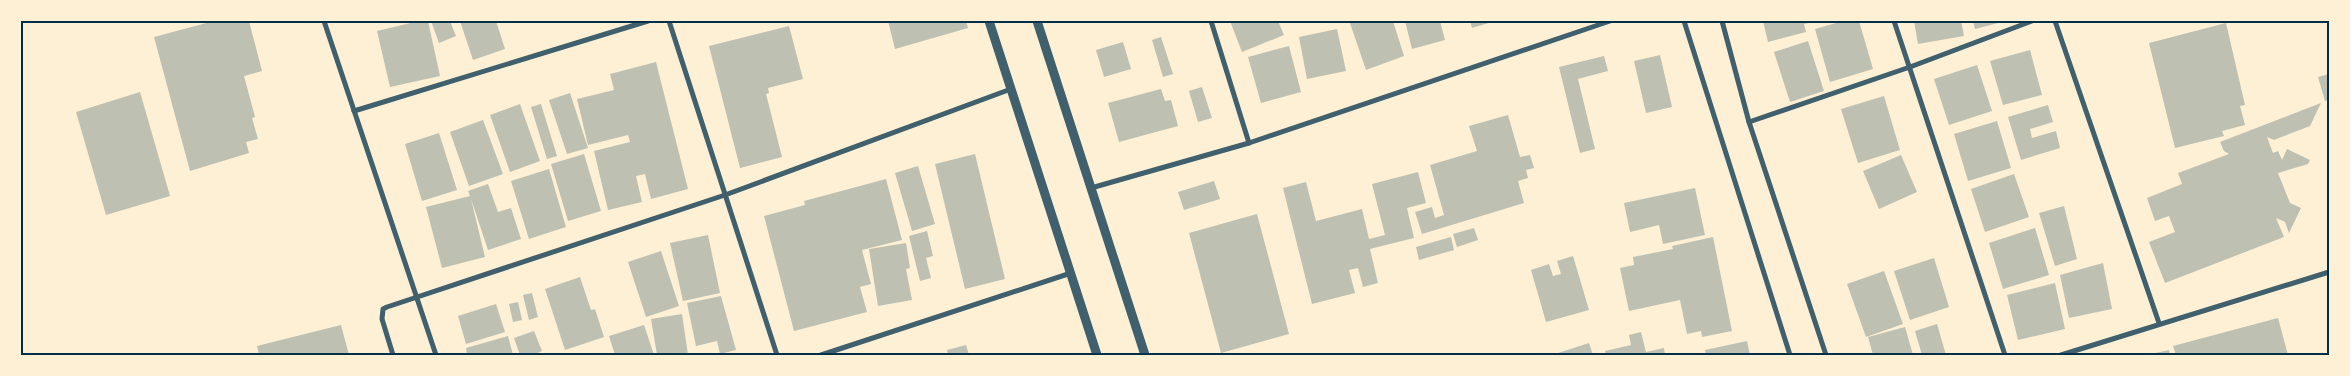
<svg xmlns="http://www.w3.org/2000/svg" width="2350" height="376" font-family="Poppins,sans-serif">
<rect width="100%" height="100%" fill="#fdf0d5"/>
<g fill="#bec0b2">
<path d="M214,21h35l13,50 -18,5 11,41 -3,1 6,21 -12,3 3,11 -59,18 -36,-134z"/>
<path d="M419,21h9l12,55 -50,11 -13,-56z"/>
<path d="M431,21h19l6,15 -17,7z"/>
<path d="M460,21h36l9,28 -32,11z"/>
<path d="M888,21h78l2,7 -73,21z"/>
<path d="M1230,21h48l6,14 -42,17z"/>
<path d="M1355,21h38l11,35 -38,14 -16,-47z"/>
<path d="M1405,21h35l5,19 -33,9z"/>
<path d="M1470,21h22v1l-20,6z"/>
<path d="M1763,21h51v1l-10,2 2,8 -38,10z"/>
<path d="M1843,21h16l14,48 -43,13 -15,-53z"/>
<path d="M1914,21h47l3,15 -46,8z"/>
<path d="M1973,21h29v1l-27,7z"/>
<path d="M2226,23l19,82 -5,1 5,19 -23,6 2,5 -49,12 -26,-105z"/>
<path d="M789,26l14,53 -35,9 1,5 -3,1 16,63 -42,11 -31,-122z"/>
<path d="M1337,29l9,42 -39,8 -8,-42z"/>
<path d="M1161,37l12,37 -10,3 -11,-37z"/>
<path d="M1808,41l16,50 -34,11 -16,-50z"/>
<path d="M1123,42l8,27 -27,8 -8,-27z"/>
<path d="M1289,46l12,46 -40,11 -13,-46z"/>
<path d="M2030,50l12,45 -39,10 -13,-44z"/>
<path d="M1660,55l12,52 -26,6 -12,-52z"/>
<path d="M1604,56l4,15 -30,8 17,70 -15,4 -21,-86z"/>
<path d="M656,62l32,127 -37,10 -6,-25 -9,2 6,26 -34,8 -14,-59 36,-9 -2,-7 -40,10 -11,-46 37,-9 -4,-16z"/>
<path d="M1977,65l15,46 -43,14 -15,-46z"/>
<path d="M2329,74v26l-4,1 -7,-24z"/>
<path d="M1202,87l10,31 -14,4 -9,-31z"/>
<path d="M1161,89l4,12 6,-1 7,26 -59,16 -11,-39z"/>
<path d="M140,92l30,104 -64,19 -30,-103z"/>
<path d="M570,93l18,55 -21,6 -18,-54z"/>
<path d="M1884,96l16,54 -42,13 -17,-54z"/>
<path d="M2321,103l-11,23 -36,14 -7,-3 6,16 5,-2 4,9 5,-11 23,11 -2,4 -30,9 12,30 11,5 -12,25 -4,-11 -9,-4 8,19 -119,46 -16,-41 26,-10 -6,-16 -14,5 -8,-23 35,-14 -4,-11 51,-19 -5,-3 -4,-9z"/>
<path d="M520,104l20,57 -30,11 -20,-57z"/>
<path d="M541,104l16,52 -10,3 -16,-52z"/>
<path d="M2048,105l5,17 -23,7 2,9 24,-7 4,17 -39,12 -13,-43z"/>
<path d="M1508,115l12,42 10,-2 4,13 -8,2 2,8 -10,3 6,22 -102,31 -7,-22 17,-5 3,11 9,-3 -14,-50 47,-14 -8,-25z"/>
<path d="M483,120l20,54 -34,12 -19,-54z"/>
<path d="M1997,121l14,47 -43,13 -14,-47z"/>
<path d="M439,133l18,57 -35,11 -17,-57z"/>
<path d="M584,154l17,57 -33,10 -17,-57z"/>
<path d="M975,154l30,125 -40,10 -30,-125z"/>
<path d="M1901,155l16,37 -38,17 -16,-38z"/>
<path d="M918,166l17,58 -23,7 -17,-58z"/>
<path d="M549,169l17,58 -37,12 -18,-58z"/>
<path d="M1418,172l8,31 -19,5 7,30 -44,11 8,34 -15,4 -5,-19 -9,2 6,23 -43,11 -29,-116 23,-6 10,39 46,-12 7,30 16,-4 -13,-51z"/>
<path d="M2014,174l15,43 -44,15 -14,-43z"/>
<path d="M886,179l16,61 -40,10 9,34 -11,3 7,25 -73,19 -30,-115 41,-11 -1,-4z"/>
<path d="M1214,181l6,18 -36,11 -6,-18z"/>
<path d="M488,184l10,28 13,-4 10,31 -33,11 -17,-51 14,58 -43,11 -16,-61 44,-11 -2,-5z"/>
<path d="M1695,188l10,47 -42,9 -4,-19 -29,7 -6,-29z"/>
<path d="M2064,206l13,53 -22,7 -16,-53z"/>
<path d="M1257,214l32,120 -68,19 -32,-120z"/>
<path d="M1474,228l4,12 -21,7 -4,-13z"/>
<path d="M2035,228l14,47 -46,14 -14,-46z"/>
<path d="M927,231l6,25 -7,2 5,20 -11,3 -11,-45z"/>
<path d="M708,235l12,58 -37,8 -13,-58z"/>
<path d="M1451,237l3,13 -35,10 -3,-13z"/>
<path d="M1713,237l19,94 -30,6 -1,-6 -14,3 -7,-34 -51,11 -9,-43 14,-3 -1,-8 40,-8 -1,-3z"/>
<path d="M906,243l4,25 -4,1 6,31 -34,6 -9,-57z"/>
<path d="M661,251l18,55 -33,11 -18,-55z"/>
<path d="M1573,256l16,54 -43,12 -15,-52 18,-6 4,12 8,-2 -4,-13z"/>
<path d="M1934,258l15,49 -39,13 -16,-49z"/>
<path d="M2103,263l9,46 -43,9 -9,-43z"/>
<path d="M1884,271l19,53 -37,13 -19,-53z"/>
<path d="M580,277l11,33 4,-1 9,28 -39,13 -20,-61z"/>
<path d="M2055,283l10,46 -47,11 -11,-45z"/>
<path d="M532,293l6,24 -9,3 -6,-25z"/>
<path d="M721,296l15,54 -16,4 -3,-13 -21,5 -9,-43z"/>
<path d="M518,302l4,18 -9,2 -4,-18z"/>
<path d="M496,304l9,28 -39,12 -8,-28z"/>
<path d="M682,314l6,41h-31l-6,-36z"/>
<path d="M2278,318l10,37h-112l-3,-9z"/>
<path d="M1937,324l9,31h-24l-7,-24z"/>
<path d="M341,325l8,30h-90l-2,-9z"/>
<path d="M644,325l10,30h-39l-6,-19z"/>
<path d="M1905,327l8,28h-40l-5,-18z"/>
<path d="M534,331l8,20 -9,4h-13l-6,-17z"/>
<path d="M1641,332l5,20 18,-4 1,7h-59l-1,-4 26,-6 -2,-10z"/>
<path d="M508,336l5,19h-46l-1,-7z"/>
<path d="M1747,341l3,14h-44l-1,-5z"/>
<path d="M1589,343l4,12h-38v-1z"/>
<path d="M966,345l3,10h-21l-1,-5z"/>
<path d="M2169,350l1,5h-19v-1z"/>
</g>
<g fill="none" stroke-linecap="round" stroke-linejoin="round">
<g stroke="#3f606c" stroke-width="5">
<path d="M324,21l112,334"/>
<path d="M669,21l108,334"/>
<path d="M1211,21l38,122"/>
<path d="M1684,21l106,334"/>
<path d="M1722,21l27,101 77,233"/>
<path d="M1894,21l111,334"/>
<path d="M2055,21l104,302"/>
<path d="M354,111l294,-90"/>
<path d="M1749,122l161,-55 122,-46"/>
<path d="M1091,188l158,-45 361,-122"/>
<path d="M393,355l-11,-36 1,-10 4,-2 338,-112 286,-106"/>
<path d="M821,355l250,-82"/>
<path d="M2061,355l268,-83"/>
</g>
<g stroke="#3f606c" stroke-width="9">
<path d="M989,21l108,334"/>
<path d="M1037,21l108,334"/>
</g>
</g>
<rect width="2350" height="376" fill="none" stroke="#fdf0d5" stroke-width="45"/>
<rect x="22" y="22" width="2306" height="332" fill="none" stroke="#003049" stroke-width="2"/>
</svg>
